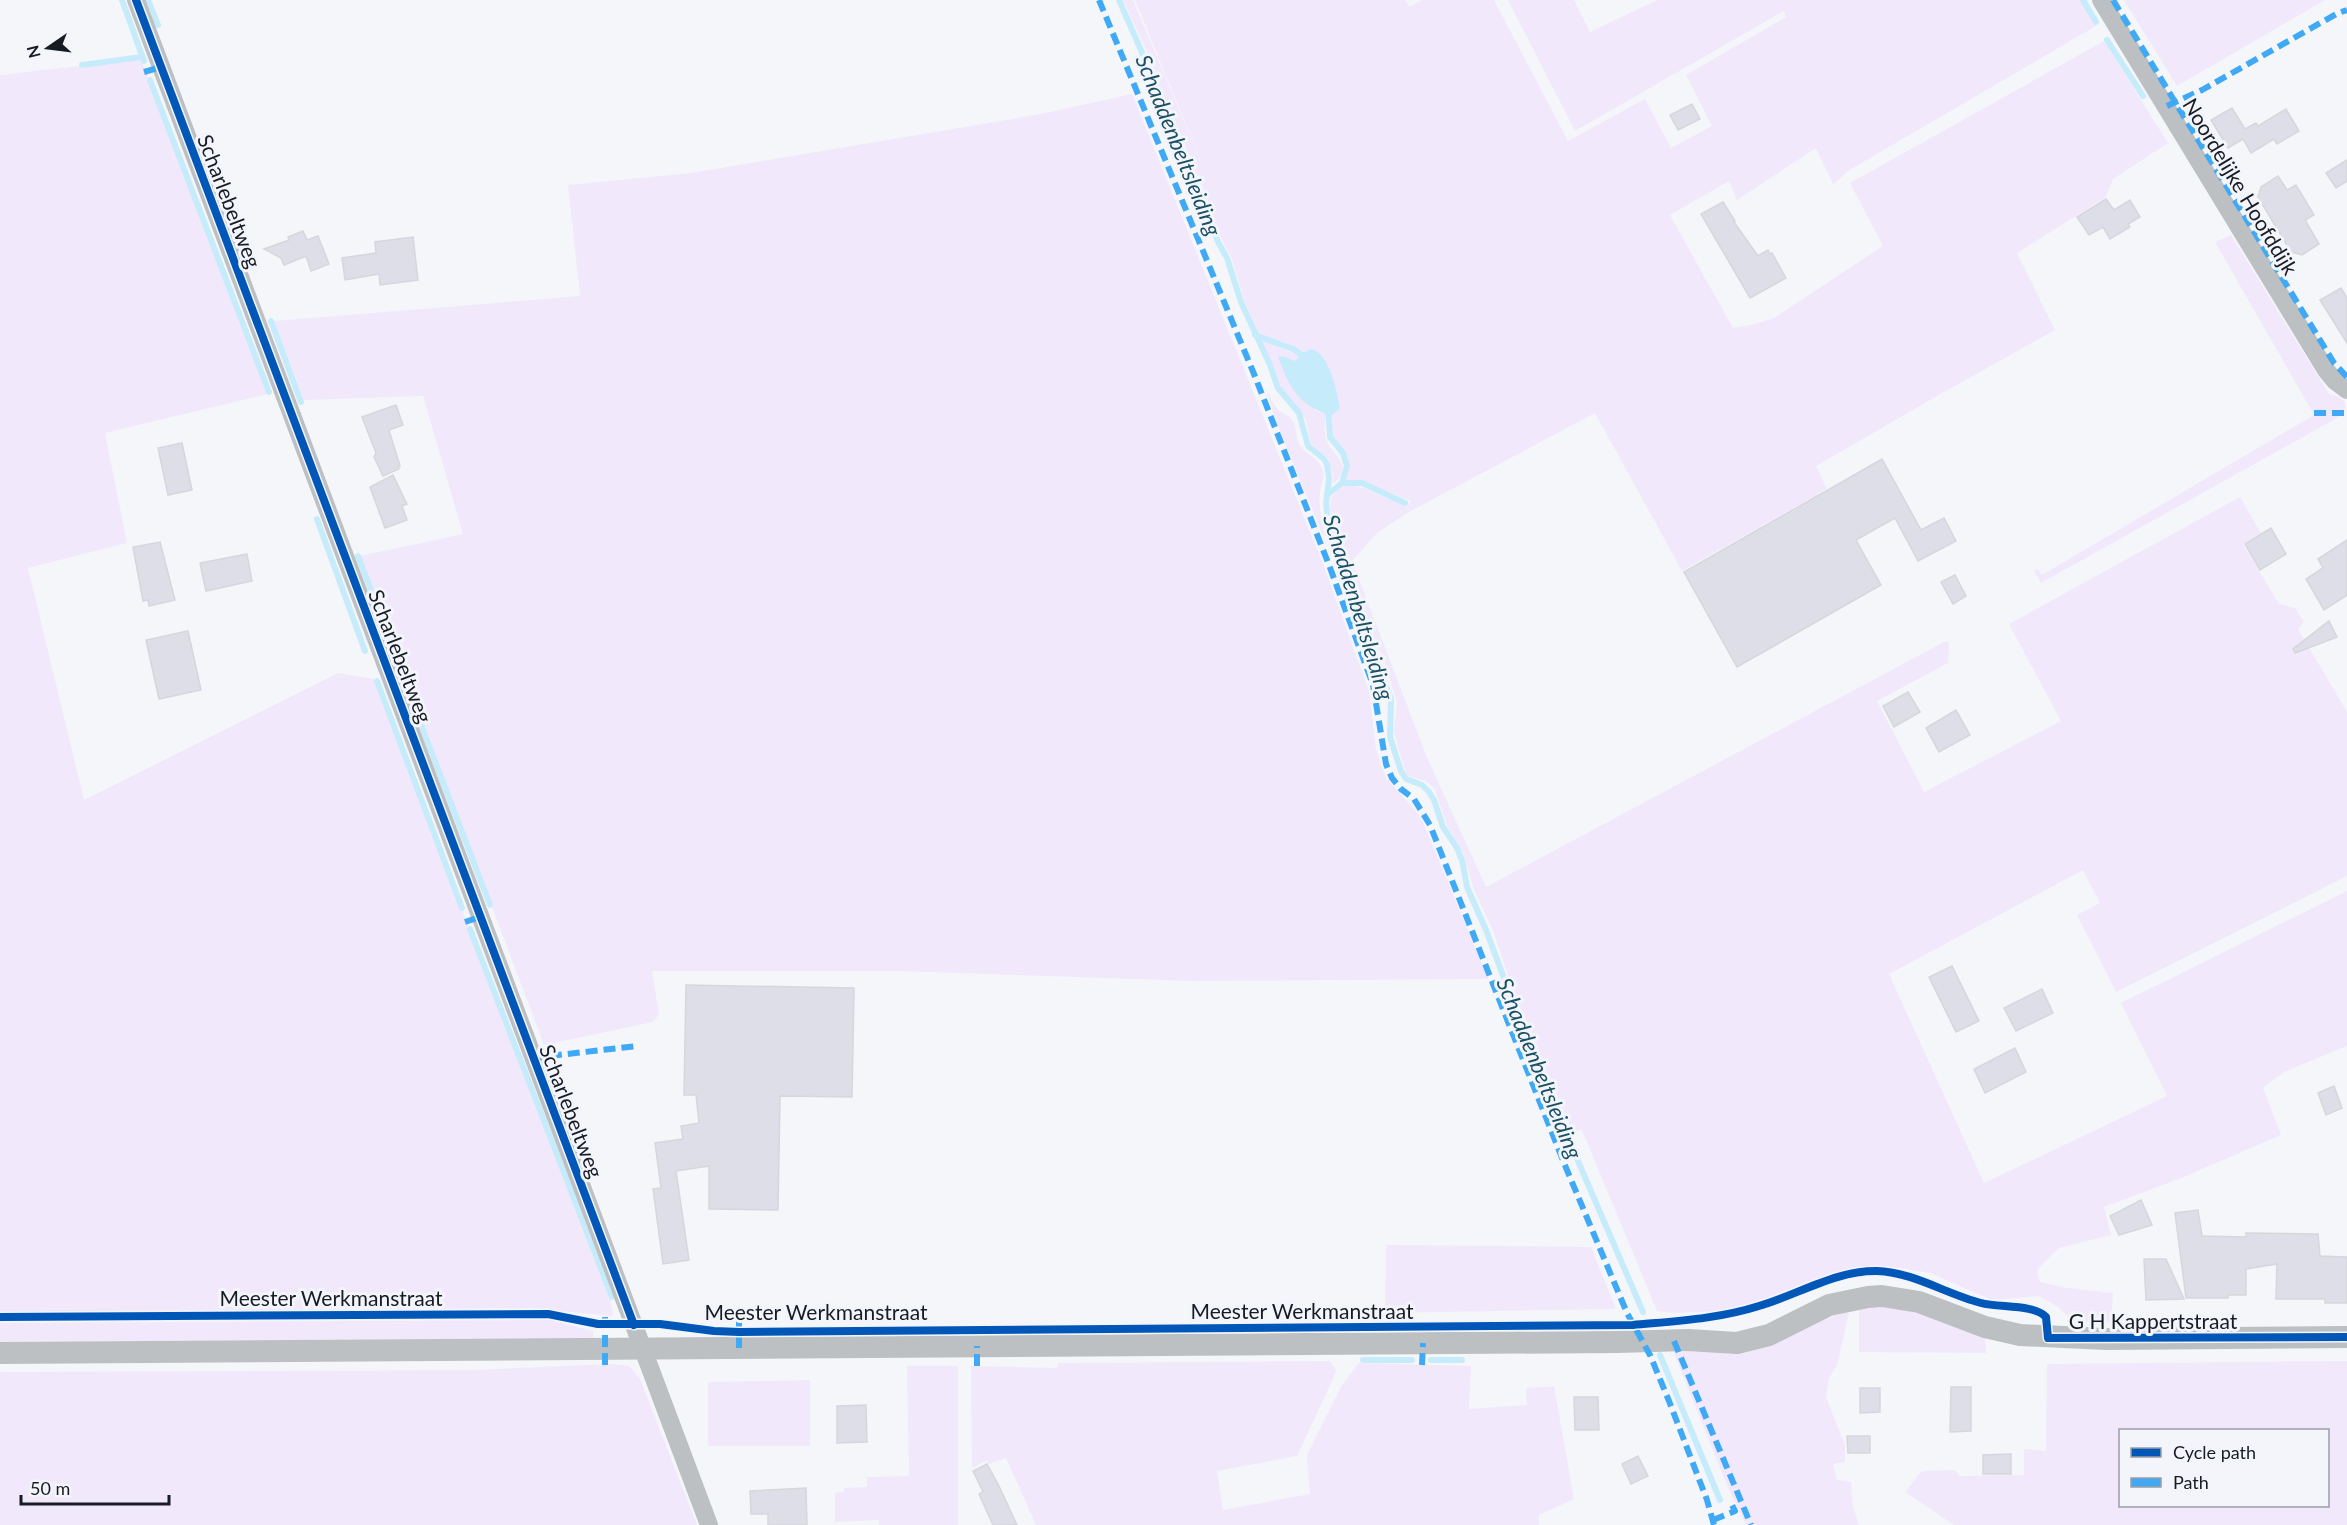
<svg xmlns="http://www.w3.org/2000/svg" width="2347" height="1525" font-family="Lato,sans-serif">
<rect width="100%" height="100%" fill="#f5f6f9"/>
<g fill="#f2e8fc" fill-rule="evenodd">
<path d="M1123,0h10l76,181 -74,-181h270l5,7 12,-7h72l74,141 77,-42 26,49 41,-22 -26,-51 100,-58 -2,-6 -209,120 -67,-131h66l16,32 67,-32h423l16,26 -245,143 -18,15 -17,-36 -79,52 -8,-19 -59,34 63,113 18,-3 23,-7 109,-72 -33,-63 254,-142 64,102 -55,36 -7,18 -89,56 38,77 -118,66 -121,70 11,23 -145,82 -87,-158 -186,99 -31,20 -26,29 74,194 60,132 460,-246 3,2 -1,20 -71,38 47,91 137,-71 -52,-97 231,-127 21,36 -18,11 36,60 16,4 9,14 -6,7 49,83v164l-231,116 -39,-77 23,-12 -17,-33 -194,104 95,209 183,-87 -46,-93 226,-112v155l-63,26 -21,16 18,47 -102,44 -75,28 7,28 -52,13 -22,22 3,12 27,6 46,5 -2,30 -38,-2 -15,-14 -19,-11 -47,4 -62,-27 -35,-6h-34l-40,10 -74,29 -27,5 -47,2 -16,-2 -75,-181 -10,1 -31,-72 -8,-24 -17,-36 -22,-66 -20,-43 -11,-38 -15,-24 -14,-40 -9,-7 -17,-5 -3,-5 -11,-39 3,-29 -14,-46 -17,-32 -2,-15 -23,-61 -11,-39 1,-12c11,-17 24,-14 40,-7 12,6 24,10 35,16l5,-6 -50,-20 -16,-1 4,-19 -18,-30v-15l9,-8 -28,-59 -9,3 -21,-11 -10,-1 -14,-8 -14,-32 -12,-41 -20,-39 -4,-20 -48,-111 -10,-31z"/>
<path d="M2124,0h201l-148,86z"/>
<path d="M141,59l127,335 -163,39 22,110 -99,25 56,232 254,-127 36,6 236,620 3,17 -81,-8 -532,4v-1237z"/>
<path d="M1132,94l191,470 46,127 7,58 5,16 6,14 28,31 8,12 65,157 -295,2 -295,-10h-246l7,43 -6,8 -109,23 -184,-489 103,-22 -40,-138 -119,4 -30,-79 306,-25 -12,-111 123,-12 350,-59z"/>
<path d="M2231,235l98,159 8,2 8,6v7l-8,9 -296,165 -7,-12 4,-2 4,6 272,-160 -99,-173z"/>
<path d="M1260,339l40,17 -5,6 -12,-6 33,55 10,3c-1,8 -2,17 0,25 6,17 30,27 7,45v-8l-5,-18 -17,-14 -5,-24 -23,-28 -10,-27z"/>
<path d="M1266,390c4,6 7,14 12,20 5,4 12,5 15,11 4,8 2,17 8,26 6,8 19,12 22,23 2,8 -2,14 -3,22 -2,17 3,34 6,51 -20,-52 -44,-101 -60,-153z"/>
<path d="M1386,1245l205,2 25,62 -231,4z"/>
<path d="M1891,1307l28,5 66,25 1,16 -127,-1v-42l2,-2z"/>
<path d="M1845,1312l4,1 -12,52 -8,13 -3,19 19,48v17l-12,2 4,16 14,2 2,24 6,19h-113l-20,-42 -52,-130 73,-6z"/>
<path d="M550,1320l43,11v7l-593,4v-19z"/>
<path d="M1330,1361l6,9 -3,9 -36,77 -80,15 6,39 87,-16 -3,-39 35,-70 17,-22 112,3 -2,43 58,-4 -1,-17 28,-2 20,113 -35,16v10h-503l-30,-67 -17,6 -2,-4 -15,8 -1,-102 85,2 3,-5z"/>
<path d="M2347,1361v164h-393l-49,-33 17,-21 33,-1 4,6 65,-1v-26l22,2 1,-87zM2120,1430h208v76h-208z"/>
<path d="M612,1364l17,2 11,13 57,146h-697v-153l475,-2z"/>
<path d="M907,1366h51v159h-79v-5l-44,2v-29l9,-1v-4l23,-1v-10l42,-1z"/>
<path d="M810,1380v66h-102v-64z"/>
</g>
<path fill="#c6ecfc" d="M1312,349c18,6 25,43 28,59l-9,8c-33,-12 -41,-27 -53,-59l5,-1 12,5 8,-9z"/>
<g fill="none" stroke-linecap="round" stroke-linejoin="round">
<g stroke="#c6ecfc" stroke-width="6">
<path d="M122,0l22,61"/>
<path d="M148,0l10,25"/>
<path d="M1119,0l53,121 6,23 21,46 19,52 9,16 14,44 29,63 8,23 21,25 9,33 16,13 3,5 2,15 -3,25 2,18 9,32 54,145 -1,38 11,34 5,8 16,6 7,7 5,8 9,27 14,21 5,12 5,27 19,43 49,131 108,251"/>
<path d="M2083,0l13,22"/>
<path d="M2107,40l36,56"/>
<path d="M82,65l60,-8"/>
<path d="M150,80l119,312"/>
<path d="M271,321l30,81"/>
<path d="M1255,335l38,14 9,6 3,6"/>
<path d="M1342,483h20l43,20"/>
<path d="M1327,495l15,-12 5,-17 -4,-13 -13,-16 -2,-29"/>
<path d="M317,519l48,132"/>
<path d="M358,556l33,86"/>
<path d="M377,681l85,227"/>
<path d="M405,683l85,222"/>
<path d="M470,929l142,368"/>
<path d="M1660,1355l60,145"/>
<path d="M1363,1360h49"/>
<path d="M1431,1360h31"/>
</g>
</g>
<g fill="#dddee8" stroke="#d6d6dc" stroke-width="1.5">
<path d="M1692,104l8,15 -22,11 -8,-15z"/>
<path d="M2232,108l13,21 11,-6 2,3 28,-17 13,22 -22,13 -3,-5 -23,14 -8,-14 -15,9 -17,-28z"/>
<path d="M2347,160v21l-11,7 -10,-15z"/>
<path d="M2278,176l9,14 9,-5 18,30 -9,5 14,24 -17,11 -11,-3 -33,-55 3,-10z"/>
<path d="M2106,199l8,11 16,-10 10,17 -12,7 2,3 -20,12 -7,-12 -14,8 -12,-18z"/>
<path d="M1723,202l12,19 -1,1 24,34 10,-6 2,4 2,-1 14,25 -36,20 -49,-84z"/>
<path d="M303,231l4,9 11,-4 11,28 -18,7 -5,-15 -22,9 -3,-7 -17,-9 25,-9 -1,-3z"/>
<path d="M413,237l5,43 -38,5 -1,-11 -34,6 -3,-22 34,-5 -1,-11z"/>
<path d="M2341,288l6,10v45l-27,-43z"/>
<path d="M396,405l7,20 -14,5 11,36 -2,1 1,2 -16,7 -9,-19 2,-4 -14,-36z"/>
<path d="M182,443l10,47 -24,5 -10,-47z"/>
<path d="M1882,459l39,71 23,-12 12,23 -38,20 -23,-43 -39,22 25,45 -144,82 -53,-95z"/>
<path d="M393,475l14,29 -5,2 5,14 -22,8 -15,-41z"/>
<path d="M2271,528l15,26 -26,16 -15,-26z"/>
<path d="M2347,540v55l-23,15 -18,-31 17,-11 -5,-9z"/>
<path d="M160,542l15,58 -26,6 -1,-6 -5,1 -10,-54z"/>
<path d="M247,554l5,27 -46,10 -6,-28z"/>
<path d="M1955,575l11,21 -13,8 -12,-22z"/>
<path d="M2329,621l8,16 -42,16 -2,-4z"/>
<path d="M188,631l13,59 -42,9 -13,-59z"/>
<path d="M1908,692l12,20 -26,15 -11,-21z"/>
<path d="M1956,710l14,25 -31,17 -13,-24z"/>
<path d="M1952,966l27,55 -23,11 -27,-55z"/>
<path d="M686,985l168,3 -2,109 -72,-1 -2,114 -69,-1v-43l-33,5 13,89 -26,4 -10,-75 8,-1 -6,-45 28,-4 -2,-13 18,-3 -3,-28h-12z"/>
<path d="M2042,989l11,24 -37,18 -12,-23z"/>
<path d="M2015,1048l11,24 -41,21 -11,-24z"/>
<path d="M2334,1086l8,22 -16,7 -8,-22z"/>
<path d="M2141,1200l11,25 -33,10 -9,-19z"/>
<path d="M2198,1210l4,26 44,1v-4l72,1 2,22 27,1v46h-22v-4h-49l1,-35 -31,5v26h-18v3h-42l-11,-85z"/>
<path d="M2144,1259h22l18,40 -38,1z"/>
<path d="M1951,1387h20v44l-21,1z"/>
<path d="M1860,1388h20v24l-20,1z"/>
<path d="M1574,1397h24l1,33h-24z"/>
<path d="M866,1405l1,37 -30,1v-37z"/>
<path d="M1847,1436h23v17h-22z"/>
<path d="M2011,1454v20h-28v-19z"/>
<path d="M1638,1456l10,20 -17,8 -9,-20z"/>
<path d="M987,1464l12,22 18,39h-24l-14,-31 4,-2 -10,-21z"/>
<path d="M806,1488l1,37h-39v-11h-17l-1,-23z"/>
</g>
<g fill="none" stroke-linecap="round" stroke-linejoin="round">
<g stroke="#bdc0c3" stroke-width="18">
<path d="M136,0l573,1525"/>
<path d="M2101,0l225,370 9,11 12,9"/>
</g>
<path stroke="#bdc0c3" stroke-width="22" d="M0,1353l1617,-11 71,-2 49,3 32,-8 60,-30 39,-8 14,-1 37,6 66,25 35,8 86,4 241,-2"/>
<g stroke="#3fa9f5" stroke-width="6" stroke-dasharray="12 6" stroke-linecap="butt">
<path d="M1099,0l155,374 75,191 44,120 13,79 6,14 9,11 13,10 16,26 134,338 63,150 23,42 19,46 38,99 7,25"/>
<path d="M2113,0l221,363 13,14"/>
<path d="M144,72l17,-5"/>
<path d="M2167,106l35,-16 136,-77 9,-3"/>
<path d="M2314,413h33"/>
<path d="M465,922l15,-5"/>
<path d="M532,1058l105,-12"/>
<path d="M1674,1341l77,184"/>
<path d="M739,1348v-29"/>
<path d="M605,1365v-50"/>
<path d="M1422,1365l1,-22"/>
<path d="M977,1366v-20"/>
<path d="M1713,1520l22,-9 -4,-8"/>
</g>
<defs>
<g id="cycleway">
<path d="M136,0l498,1325"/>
<path d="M0,1317l548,-3 50,10h62l54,7 25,1 894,-7c43,-4 85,-6 126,-19 38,-11 78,-36 118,-35 36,1 69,23 104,32 18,5 53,1 65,14l2,21 299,-1"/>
</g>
</defs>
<use href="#cycleway" stroke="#f3f5fb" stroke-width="11"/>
<use href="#cycleway" stroke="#0057b8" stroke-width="8"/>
</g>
<g text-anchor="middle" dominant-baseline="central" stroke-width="6" stroke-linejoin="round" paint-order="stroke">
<g font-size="21" fill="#171b24" stroke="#f3f5fb">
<text transform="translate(2241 186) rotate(59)">Noordelijke Hoofddijk</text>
<text transform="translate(230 201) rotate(69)">Scharlebeltweg</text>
<text transform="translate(401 656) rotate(69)">Scharlebeltweg</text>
<text transform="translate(572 1111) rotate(69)">Scharlebeltweg</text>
<text x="331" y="1297">Meester Werkmanstraat</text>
<text x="1302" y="1310">Meester Werkmanstraat</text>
<text x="816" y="1311">Meester Werkmanstraat</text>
<text x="2153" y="1320">G H Kappertstraat</text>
</g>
<g font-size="22" font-style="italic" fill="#195063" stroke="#f3f5fb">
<text transform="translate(1179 145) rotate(68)">Schaddenbeltsleiding</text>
<text transform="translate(1359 607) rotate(73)">Schaddenbeltsleiding</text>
<text transform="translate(1540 1068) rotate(68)">Schaddenbeltsleiding</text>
</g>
</g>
<rect x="2119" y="1429" width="210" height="78" fill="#f3f5fb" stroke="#9b9ea5" stroke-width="1.5"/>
<rect x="2131" y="1448" width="30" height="9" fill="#0057b8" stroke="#9b9ea5" stroke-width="1.5"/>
<text x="2173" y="1459" font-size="18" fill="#171b24">Cycle path</text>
<rect x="2131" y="1478" width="30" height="9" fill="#3fa9f5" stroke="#9b9ea5" stroke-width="1.5"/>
<text x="2173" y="1489" font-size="18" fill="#171b24">Path</text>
<g transform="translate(48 48) rotate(256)" stroke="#f3f5fb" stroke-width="4.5" paint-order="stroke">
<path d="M0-4.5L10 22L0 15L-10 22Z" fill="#171b24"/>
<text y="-9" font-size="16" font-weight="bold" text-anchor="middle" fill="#171b24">N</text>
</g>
<path d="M21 1495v9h148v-9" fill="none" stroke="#171b24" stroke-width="3"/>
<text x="30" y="1495" font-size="18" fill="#171b24" stroke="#f3f5fb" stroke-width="4.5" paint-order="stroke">50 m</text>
</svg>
